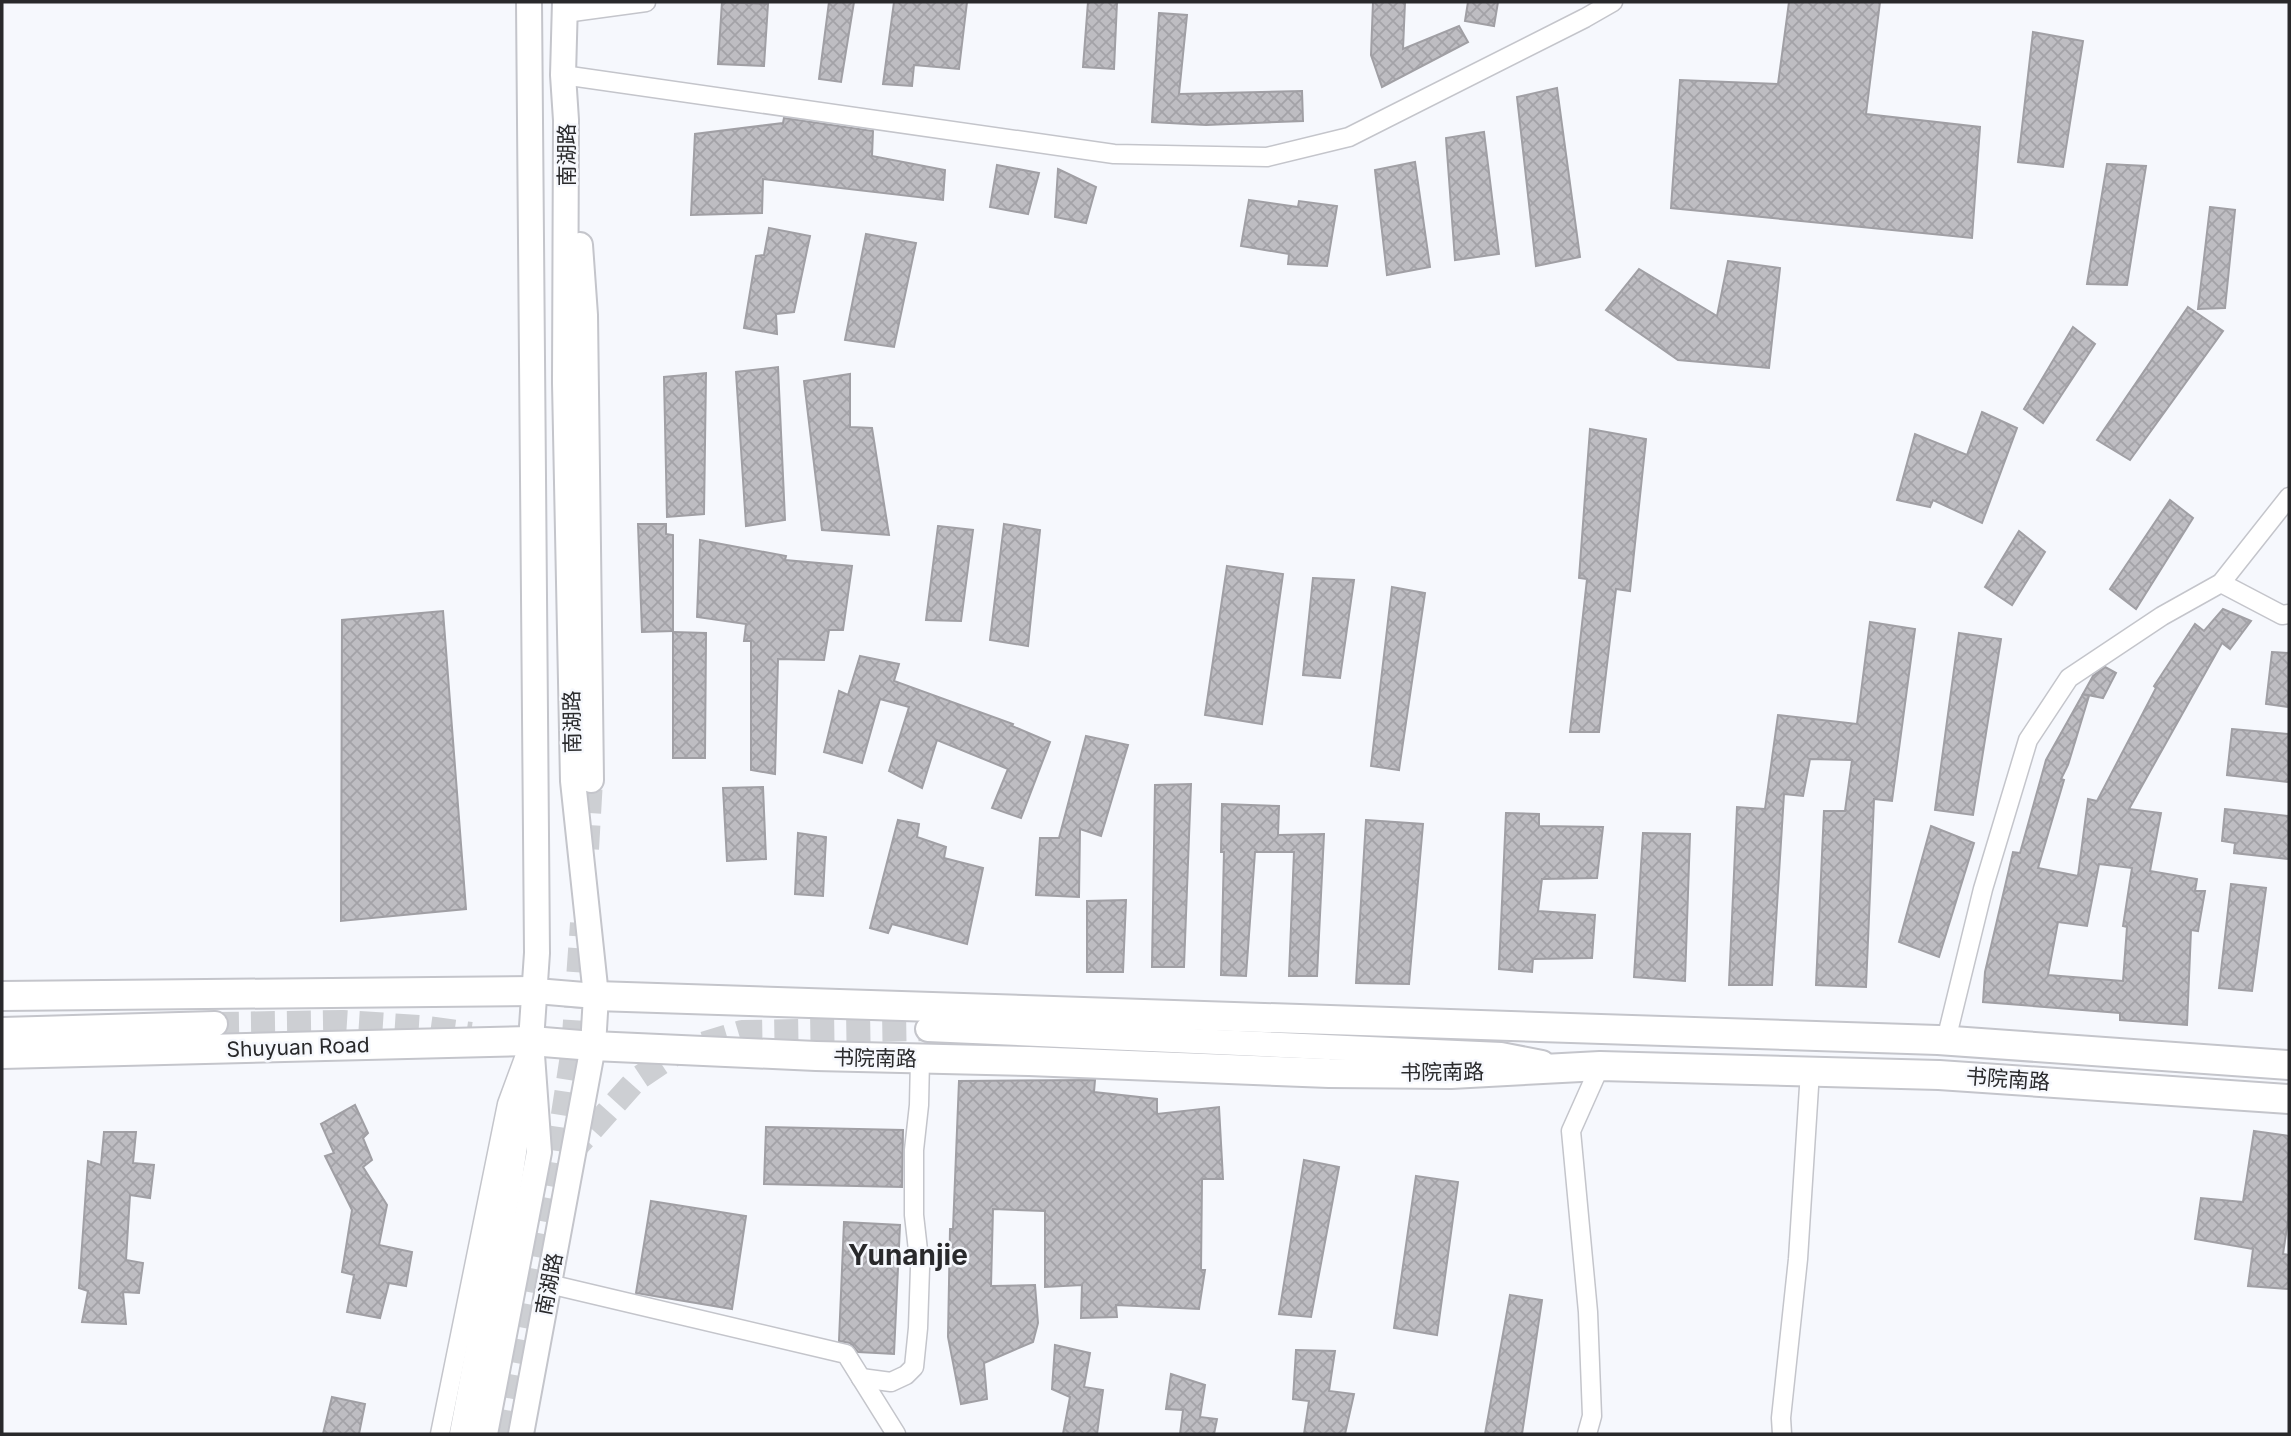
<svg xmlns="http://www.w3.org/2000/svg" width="2291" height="1436" font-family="Inter,'Noto Sans SC',sans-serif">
<defs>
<pattern id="building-cross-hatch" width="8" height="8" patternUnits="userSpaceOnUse" patternTransform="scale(1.75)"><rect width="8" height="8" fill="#bebdc2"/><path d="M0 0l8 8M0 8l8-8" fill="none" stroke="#a3a2a7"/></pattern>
</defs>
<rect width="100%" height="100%" fill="#f6f8fd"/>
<g fill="url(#building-cross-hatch)" stroke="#a09fa4" stroke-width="2" fill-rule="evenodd">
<path d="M722,2l46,2 -4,62 -46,-2z"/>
<path d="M829,2h25l-13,80 -22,-3z"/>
<path d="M894,2h73l-8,67 -45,-4 -2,21 -29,-2z"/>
<path d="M1088,2h29l-3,67 -31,-2z"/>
<path d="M1373,2h32l-2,47 56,-23 9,16 -86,45 -11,-32z"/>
<path d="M1468,2h30l-4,24 -29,-5z"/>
<path d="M1789,2h91l-14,112 114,13 -8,111 -301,-30 9,-128 98,4z"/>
<path d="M1159,13l28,2 -8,79 123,-3 1,30 -97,4 -54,-3z"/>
<path d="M2033,32l50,9 -20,126 -45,-5z"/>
<path d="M1557,88l23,169 -44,9 -19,-169z"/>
<path d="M784,118l89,13 -1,25 73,14 -2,30 -180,-21 -1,34 -71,2 4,-81 88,-11z"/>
<path d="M1484,132l15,122 -44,6 -9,-122z"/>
<path d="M1415,162l15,105 -43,8 -12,-105z"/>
<path d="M2107,164l39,2 -19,119 -40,-1z"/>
<path d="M997,165l42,8 -11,41 -38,-7z"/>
<path d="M1058,169l38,18 -10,36 -31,-6z"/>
<path d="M1249,200l49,7 1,-6 38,5 -10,60 -39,-2 1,-10 -48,-8z"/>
<path d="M2210,207l25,3 -10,98 -27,1z"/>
<path d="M769,228l41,8 -16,76 -18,2 1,20 -33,-6 12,-72 8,-1z"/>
<path d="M866,234l50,9 -22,104 -49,-7z"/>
<path d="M1728,261l52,7 -11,100 -91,-8 -72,-50 33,-41 78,47z"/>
<path d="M2188,307l35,24 -93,129 -33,-20z"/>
<path d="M2073,327l22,17 -52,79 -19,-14z"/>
<path d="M778,367l7,153 -39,6 -10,-154z"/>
<path d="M706,373l-2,141 -37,3 -3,-140z"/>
<path d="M850,374v53l22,1 17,107 -67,-5 -18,-149z"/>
<path d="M1982,412l35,16 -35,95 -49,-23 -3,7 -33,-7 18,-66 52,21z"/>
<path d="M1590,429l56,10 -16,152 -14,-2 -17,143h-29l17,-153 -8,-1z"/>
<path d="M2170,500l23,18 -57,91 -26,-20z"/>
<path d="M638,524h28v10l7,1v96l-31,1z"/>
<path d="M1004,524l36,6 -12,116 -38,-6z"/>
<path d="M938,526l35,4 -12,91 -35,-1z"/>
<path d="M2019,531l26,21 -33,53 -27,-18z"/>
<path d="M700,540l86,16 -1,4 67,6 -9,64h-14l-5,30 -46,-1 -3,115 -24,-4v-129h-7l2,-17 -49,-7z"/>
<path d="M1227,566l56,8 -21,150 -57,-9z"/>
<path d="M1313,578l41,2 -14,98 -37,-3z"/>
<path d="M1392,587l33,6 -26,177 -28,-4z"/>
<path d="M2223,609l28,12 -21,28 -8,-6 -93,166 32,4 -11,58 47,8 -2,12h10l-7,40 -7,-1 -4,95 -67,-5v-7l-137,-11 2,-30 28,-120 7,1 26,-93 37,-66 6,2 -21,69 -7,14 3,1 -26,88 40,8 10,-77 9,2 59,-113 -2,-2 41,-62 9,7zM2099,864l33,4 -9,58 4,1 -4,54 -75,-6 10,-53 29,4z"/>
<path d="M443,611l23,298 -125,12 1,-301z"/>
<path d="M1870,622l45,7 -23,172 -18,-2 -8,188 -50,-2 8,-174h21l7,-51 -42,-1 -7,37 -19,-2 -12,191h-43l8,-178 28,2 13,-94 79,9z"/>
<path d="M673,632l33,1 -1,125h-32z"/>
<path d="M1959,633l42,6 -28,176 -38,-5z"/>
<path d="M2272,652l17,1v54l-23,-3z"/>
<path d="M860,656l39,8 -5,17 119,43 -1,2 38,16 -29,76 -29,-10 16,-39 -71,-29 -15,48 -33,-17 20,-64 -29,-8 -18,64 -38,-11 15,-61 9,4z"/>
<path d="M2105,667l11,6 -13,25 -20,-4 10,-18z"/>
<path d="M2232,729l57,5v48l-62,-7z"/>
<path d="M1086,736l42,9 -27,91 -21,-7 -1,68 -43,-2 4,-57h19z"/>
<path d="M1191,784l-7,183h-32l3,-182z"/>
<path d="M763,787l3,72 -39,2 -4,-73z"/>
<path d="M1222,804l57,2 -1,29 46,-1 -7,142h-28l5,-124h-39l-9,124 -25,-1 3,-123h-3z"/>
<path d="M2225,809l64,7v43l-55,-6 1,-10 -13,-2z"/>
<path d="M1506,813l33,1v12l64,1 -6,51 -55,1 -4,32 57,4 -3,43 -59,1 -1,13 -33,-3z"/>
<path d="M898,820l21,4 -2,13 29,10 -2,11 39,10 -16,76 -75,-20 -4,9 -18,-5z"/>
<path d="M1366,820l57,4 -14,160 -53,-1z"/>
<path d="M1931,826l43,17 -35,114 -40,-15z"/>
<path d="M798,833l28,4 -3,59 -28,-2z"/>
<path d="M1643,833l47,1 -5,147 -51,-4z"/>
<path d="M2231,884l35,4 -14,103 -33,-3z"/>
<path d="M1126,900l-3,72h-36v-71z"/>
<path d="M1095,1080l-1,12 63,7v15l62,-7 4,72h-21l-1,91h4l-6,39 -83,-4 1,12 -36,1 1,-33 -37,2v-76l-52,-2 -2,77 44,-1 3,38 -5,19 -49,21 3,36 -26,5 -13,-67 2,-108h3l6,-148z"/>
<path d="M355,1105l13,28 -5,5 9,22 -9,7 24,38 -8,40 33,7 -6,34 -17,-3 -9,35 -33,-6 7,-37 -12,-3 10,-62 -27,-54 9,-3 -13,-29z"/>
<path d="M766,1127l137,3 -1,57 -138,-3z"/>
<path d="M2254,1131l35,5v78l-6,40 6,1v34l-41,-3 5,-37 -58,-10 6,-41 42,4z"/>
<path d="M104,1132h32l-3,31 21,2 -4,33 -20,-3 -4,65 17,3 -4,30 -16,-1 3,32 -44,-2 6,-31 -9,-3 9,-127 13,4z"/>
<path d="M1304,1160l35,7 -28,150 -32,-3z"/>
<path d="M1416,1176l42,6 -21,153 -43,-7z"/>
<path d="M651,1201l95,15 -14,93 -96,-16z"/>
<path d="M844,1222l56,3 -6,129 -36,-2 -8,-9 -11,-2z"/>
<path d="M1510,1295l32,5 -20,134h-37z"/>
<path d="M1055,1345l35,8 -6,34 19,3 -6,44h-34l7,-37 -18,-8z"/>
<path d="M1296,1350l39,1 -6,40 25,3 -9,40h-41l5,-33 -16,-2z"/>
<path d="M1171,1374l34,11 -5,32 17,2 -3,15h-34l3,-24 -17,-1z"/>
<path d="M332,1397l33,7 -6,30h-36z"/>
</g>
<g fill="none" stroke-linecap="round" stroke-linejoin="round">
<g stroke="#cdcfd3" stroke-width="24" stroke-dasharray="24 12" stroke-linecap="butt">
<path d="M587,849l4,-69"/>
<path d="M215,1024l128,-2 77,5 51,7"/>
<path d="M568,1156l69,-77 42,-28 63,-19 186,-3"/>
<path d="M504,1434l50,-261 19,-124 9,-126"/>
</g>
<defs>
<g id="minor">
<path d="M565,13l81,-11"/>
<path d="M563,75l551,79 153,3 82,-20 236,-119 28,-16"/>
<path d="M2221,583l61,32 7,-1"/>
<path d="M1946,1040l37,-151 45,-149 41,-62 93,-62 59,-33 68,-86"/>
<path d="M549,1284l297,70 50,80"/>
<path d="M861,1378l30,4 15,-7 8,-8 4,-39 2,-60 -6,-53v-65l5,-45 1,-46"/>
<path d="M440,1434l67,-330 21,-57"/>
<path d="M1587,1434l5,-18 -4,-104 -17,-181 29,-65"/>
<path d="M1782,1434l-1,-16 17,-159 12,-188"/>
</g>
<g id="secondary">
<path d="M580,245l5,70 6,465"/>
<path d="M536,991l60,5"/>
<path d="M928,1029l573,26 41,8"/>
<path d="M2,1030l213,-6"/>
<path d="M462,1434l48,-255 14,-93"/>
<path d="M485,1434l54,-282 -8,-111 6,-88 -8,-951"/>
<path d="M521,1434l72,-388 3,-50 -23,-215 -8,-398 1,-263 -3,-45 2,-73"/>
</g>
<g id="primary">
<path d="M2,996l534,-5"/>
<path d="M596,996l1342,44 351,25"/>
<path d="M2,1054l529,-13 62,5 223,10 213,5 300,12 122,1 149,-8 339,9 350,24"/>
</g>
</defs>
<use href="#minor" stroke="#c4c5cb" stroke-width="21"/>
<use href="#secondary" stroke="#c4c5cb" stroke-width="28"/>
<use href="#primary" stroke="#c4c5cb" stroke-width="32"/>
<use href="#minor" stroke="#fff" stroke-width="18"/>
<use href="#secondary" stroke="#fff" stroke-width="24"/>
<use href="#primary" stroke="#fff" stroke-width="28"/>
</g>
<g text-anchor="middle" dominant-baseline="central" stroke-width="5" stroke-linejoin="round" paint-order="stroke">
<g font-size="21" fill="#29292b" stroke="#f6f8fd">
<text transform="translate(566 155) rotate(-90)">南湖路</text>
<text transform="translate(572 722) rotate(-91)">南湖路</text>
<text transform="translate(298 1047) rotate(-2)">Shuyuan Road</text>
<text transform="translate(875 1058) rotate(1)">书院南路</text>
<text transform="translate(1442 1072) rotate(-1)">书院南路</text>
<text transform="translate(2008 1079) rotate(4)">书院南路</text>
<text transform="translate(549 1284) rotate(-79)">南湖路</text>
</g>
<g font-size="28" font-weight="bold" fill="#29292b" stroke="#f6f8fd">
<text x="908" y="1255">Yunanjie</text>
</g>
</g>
<rect width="2291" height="1436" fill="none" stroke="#29292b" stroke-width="7"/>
</svg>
